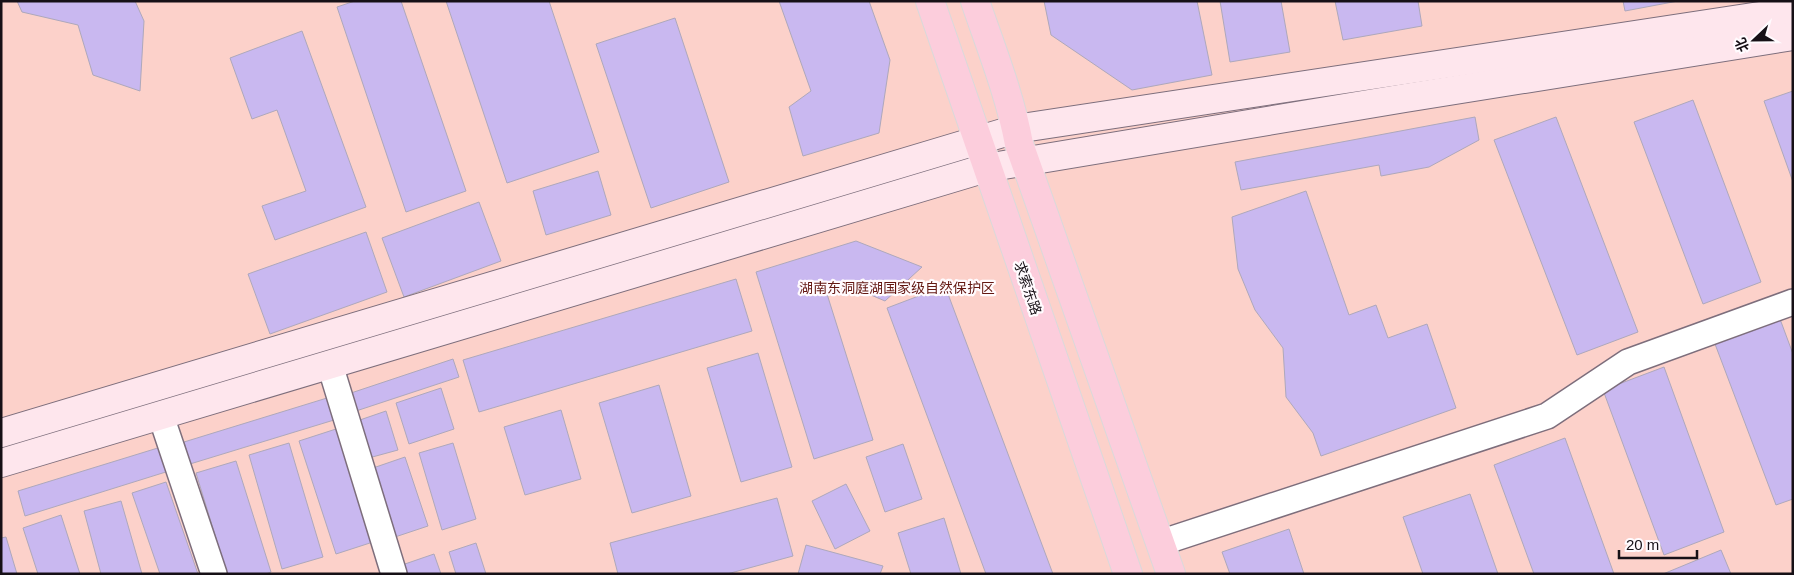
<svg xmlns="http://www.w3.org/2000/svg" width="1794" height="575" font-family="Arial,'Noto Sans SC',sans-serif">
<rect width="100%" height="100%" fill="#fae9f9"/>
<rect fill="#fcd1ca" x="1" y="1" width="1792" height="573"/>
<g fill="#c9b8f0" stroke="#aea8bb">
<path d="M17,1h118l9,20 -4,70 -47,-16 -15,-50 -56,-13z"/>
<path d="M355,1h46l65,190 -60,21 -69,-205z"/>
<path d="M446,1h103l50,151 -92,31z"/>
<path d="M779,1h90l21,59 -11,73 -76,23 -14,-49 22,-16z"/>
<path d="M1044,1h153l15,74 -80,15 -81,-55z"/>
<path d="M1220,1h61l9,51 -60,10z"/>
<path d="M1335,1h83l4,25 -79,14z"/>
<path d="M1623,1h55l-53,10z"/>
<path d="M675,18l54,164 -78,26 -55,-164z"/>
<path d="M302,31l64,176 -91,33 -13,-34 44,-15 -29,-81 -25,9 -22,-61z"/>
<path d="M1793,91v91l-29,-81z"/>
<path d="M1693,100l68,182 -58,22 -69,-182z"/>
<path d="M1475,117l4,23 -50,27 -48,9 -2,-11 -138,25 -6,-28z"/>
<path d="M1556,117l82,215 -61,23 -83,-215z"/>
<path d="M598,171l13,44 -65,20 -13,-44z"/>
<path d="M1306,191l43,124 27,-10 12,33 39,-14 29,84 -135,48 -8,-23 -27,-36 -3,-49 -28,-38 -17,-41 -6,-52z"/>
<path d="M479,202l22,59 -97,36 -22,-59z"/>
<path d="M366,232l21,60 -117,42 -22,-60z"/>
<path d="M856,241l66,26 -37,34 -35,-15 -23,8 46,146 -59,19 -58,-187z"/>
<path d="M736,279l16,52 -273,81 -16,-52z"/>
<path d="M945,286l108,288h-67l-99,-266z"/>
<path d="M1780,319l13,35v145l-17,6 -61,-161z"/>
<path d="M758,353l34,114 -51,15 -34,-114z"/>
<path d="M453,359l6,18 -103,34 -5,-18z"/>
<path d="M1664,367l60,165 -60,23 -61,-165z"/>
<path d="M659,385l32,111 -59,17 -33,-110z"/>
<path d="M441,388l13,41 -45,15 -13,-41z"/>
<path d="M327,398l7,22 -144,44 -6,-22z"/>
<path d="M561,410l20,69 -56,16 -21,-68z"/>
<path d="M386,411l12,39 -33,9 -11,-37z"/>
<path d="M336,429l37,113 -37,12 -37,-113z"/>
<path d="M1565,438l49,136h-80l-40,-109z"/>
<path d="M289,443l34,114 -41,12 -33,-114z"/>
<path d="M453,443l23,76 -34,11 -23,-77z"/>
<path d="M903,444l19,55 -37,13 -19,-55z"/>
<path d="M161,447l8,24 -144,45 -7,-25z"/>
<path d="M405,457l23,69 -33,11 -22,-69z"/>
<path d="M236,461l35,111 -5,2h-39l-31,-101z"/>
<path d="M166,482l32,92h-38l-28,-81z"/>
<path d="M846,484l24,47 -35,18 -23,-48z"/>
<path d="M1470,494l28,80h-75l-20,-57z"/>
<path d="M777,498l16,58 -66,18h-109l-8,-31z"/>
<path d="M121,501l21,73h-41l-17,-63z"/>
<path d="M61,515l19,59h-42l-15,-46z"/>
<path d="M944,518l17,56h-50l-13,-41z"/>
<path d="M1289,529l15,45h-74l-8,-22z"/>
<path d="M6,537l11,37h-16v-36z"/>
<path d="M476,543l10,31h-30l-7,-22z"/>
<path d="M806,545l77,21 -3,8h-82z"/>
<path d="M1721,550l10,24h-68z"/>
<path d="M434,554l7,20h-36l-3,-9z"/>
</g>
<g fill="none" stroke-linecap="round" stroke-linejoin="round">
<defs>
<g id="minor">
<path d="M330,365l64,209"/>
<path d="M161,416l53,158"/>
<path d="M1160,543l387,-127 81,-54 165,-60"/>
</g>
<g id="secondary">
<path d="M1,433l1015,-304 777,-118"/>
<path d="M1,463l985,-295 419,-70 388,-62"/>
</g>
<g id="primary">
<path d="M930,1l198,573"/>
<path d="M975,1c16,47 35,94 44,143l152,430"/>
</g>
</defs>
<use href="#minor" stroke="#7d6e7c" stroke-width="28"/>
<use href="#secondary" stroke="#7d6e7c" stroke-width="30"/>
<use href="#primary" stroke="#dad9da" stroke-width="30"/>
<use href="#minor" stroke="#fff" stroke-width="25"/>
<use href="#secondary" stroke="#fee6ed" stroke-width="28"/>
<use href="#primary" stroke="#fccddc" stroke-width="28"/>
</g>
<g text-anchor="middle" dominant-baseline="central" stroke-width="4.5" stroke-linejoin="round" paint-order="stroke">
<g font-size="14" fill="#631711" stroke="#fffbfe">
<text x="897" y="288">湖南东洞庭湖国家级自然保护区</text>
</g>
<g font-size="14" fill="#161016" stroke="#fffbfe">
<text transform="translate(1028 288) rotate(71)">求索东路</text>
</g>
</g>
<rect width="1794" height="575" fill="none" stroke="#161016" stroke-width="5"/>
<g transform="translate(1754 40) rotate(248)" stroke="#fffbfe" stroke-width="4" paint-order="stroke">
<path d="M0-4L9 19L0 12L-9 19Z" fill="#161016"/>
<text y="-8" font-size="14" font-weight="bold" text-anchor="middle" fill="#161016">北</text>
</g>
<path d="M1619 550v8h78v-8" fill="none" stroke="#161016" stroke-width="2.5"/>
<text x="1626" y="550" font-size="15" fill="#161016" stroke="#fffbfe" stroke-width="4" paint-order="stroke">20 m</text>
</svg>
